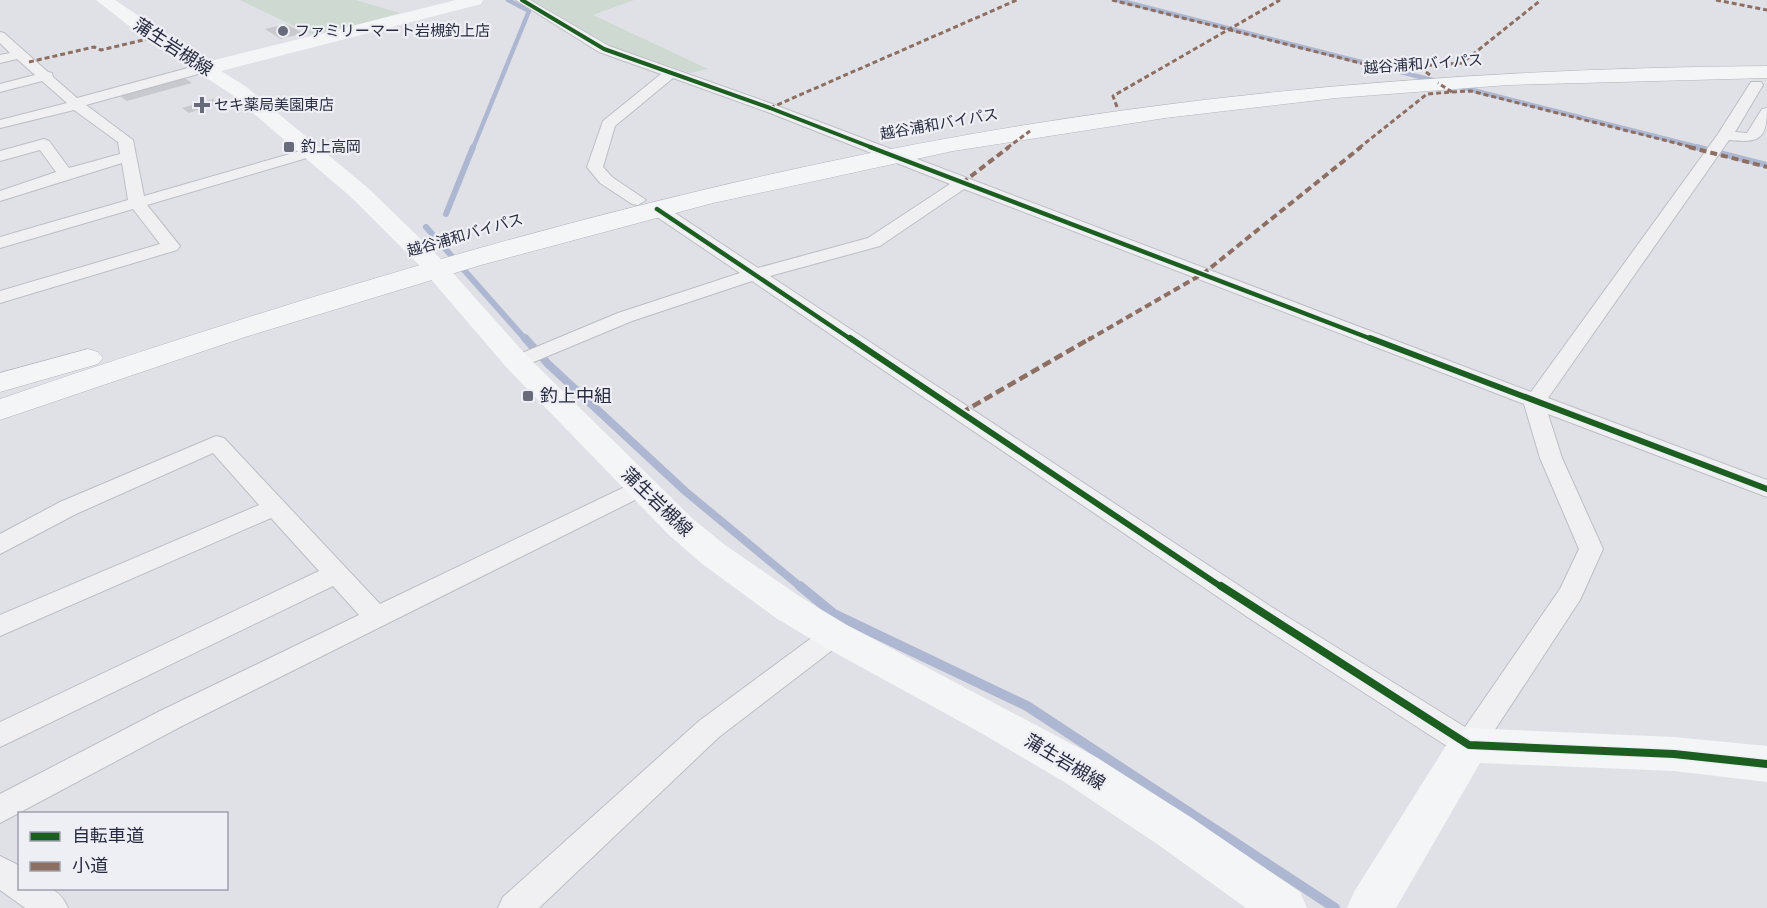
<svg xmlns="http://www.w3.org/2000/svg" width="1767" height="908" font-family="Figtree,'Noto Sans JP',sans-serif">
<rect width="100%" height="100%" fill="#e0e1e6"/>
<g fill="#ced9d1">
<path d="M240,0h116l44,13 -83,24z"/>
<path d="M533,0h101l-41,15 115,54 -18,4 -79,-27z"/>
</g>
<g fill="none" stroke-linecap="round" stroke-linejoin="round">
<g stroke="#aeb7d1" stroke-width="4.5">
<path d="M1118,0l322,82"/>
<path d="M1457,86l245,62"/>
<path d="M473,148l56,-137 -21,-11"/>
</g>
<g stroke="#aeb7d1" stroke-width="6">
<path d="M1696,147l71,18"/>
<path d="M446,214l27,-67"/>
<path d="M426,227l100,113"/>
</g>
<path stroke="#aeb7d1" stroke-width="8" d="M525,338l23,26 137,127 117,97"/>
<path stroke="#aeb7d1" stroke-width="10" d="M800,586l34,28 193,92 308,202"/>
</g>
<g fill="#c8c9ce">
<path d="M286,24l17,9 -22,6 -16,-10z"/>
<path d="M180,75l12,8 -65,18 -11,-8z"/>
<path d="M213,99l7,4 -31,10 -7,-5z"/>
</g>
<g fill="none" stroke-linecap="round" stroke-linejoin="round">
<defs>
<g id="street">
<path d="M516,0h14l79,46 166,59 756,287 187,-258 33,-52h10l2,3 -28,47 12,1 15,-24 5,-1c0,32 -8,35 -38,32l-181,258 219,82v17l-219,-83 14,44 41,91 -23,51 -101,154 -10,3 -10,-3 -207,-134 -500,-339 -120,40 -108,45h-14l-3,-4 3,-4 108,-45 122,-40 -89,-60 -2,-4 2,-4h12l95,63 110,-30 82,-54 -185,-73 -92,-33 -58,48 -12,41 9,10 34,23 -8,5 -6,-1 -32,-21 -13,-16 16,-46 58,-47 -62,-22zM964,189l560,215 16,54 39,91 -19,40 -95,138 -195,-121 -500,-330 110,-30z"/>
<path d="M0,32l4,1 44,39 4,1 1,4 24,21 122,-33h10l2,3 -2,3 -123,34 47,35 11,56 163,-47 5,-2 8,5 -3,3 -170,50 33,41 -3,4 -177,53v-12l160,-47 -27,-35 -133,39v-11l128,-37 -6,-37 -122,38v-10l56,-19 -16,-22 -40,11v-10l44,-12 5,2 20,27 51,-14 -2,-12 -44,-32 -74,18v-8l67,-17 -25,-22 -42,11v-8l35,-9 -18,-16 -17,4v-8l10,-2 -10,-10z"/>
<path d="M216,436l8,2 156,166 253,-121 8,-3 8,3 4,5 -4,5 -469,234 -180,96v-29l160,-83 199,-96 -26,-29 -333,161v-25l319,-151 -48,-53 -271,118v-21l259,-110 -46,-52 -137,61 -76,40v-20l60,-32z"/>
<path d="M834,625l9,3 4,7 -4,7 -124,95 -180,171h-41l5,-11 196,-176 126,-93z"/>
<path d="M0,856l20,10v22c23,0 37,-5 48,20h-43l-25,-18z"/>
</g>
<g id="highway">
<path d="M1767,66v12l-259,7 -172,13 -171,20 -212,33 -240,52 -232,62 -236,72 -245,83v-21c317,-108 641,-207 972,-265 262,-46 528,-66 795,-68z"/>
<path d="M88,349l10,3 5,6 -5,6 -98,28v-19z"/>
</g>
</defs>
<use href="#street" stroke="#bdbec3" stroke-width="2"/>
<use href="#highway" stroke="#b3b4ba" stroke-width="1"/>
<use href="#street" fill="#f0f0f2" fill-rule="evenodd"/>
<g fill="#f4f5f6" fill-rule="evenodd">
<path d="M96,0h19l92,62 249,-62h27l-2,4 -260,67 24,15 123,102 67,65 92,103 166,163 32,26 77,53 45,27 249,132 96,61 108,74 7,16h-61l-86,-62 -94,-63 -85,-50 -160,-88 -45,-27 -75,-55 -32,-28 -162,-167 -90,-105 -65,-65 -121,-104 -89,-58z"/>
<path d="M1469,728l205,9 93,9v36l-93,-11 -194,-8 -84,145h-49l7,-16 100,-159z"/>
</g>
<use href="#highway" fill="#f4f5f6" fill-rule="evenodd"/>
<g stroke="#8d6e63" stroke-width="3" stroke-dasharray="5 3" stroke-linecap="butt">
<path d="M1112,0l272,69 34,-3"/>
<path d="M1716,0l51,10"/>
<path d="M29,62l65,-15 7,3 55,-13"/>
<path d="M1430,75l-12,-9 44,-3 79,-63"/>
<path d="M1452,92l19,-1 224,57"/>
<path d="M1117,107l-4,-11 167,-96"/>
<path d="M770,108l247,-108"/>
<path d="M1007,148l23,-17"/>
<path d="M1359,148l68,-54 25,-2 -14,-9"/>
</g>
<g stroke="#8d6e63" stroke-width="4" stroke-dasharray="7 4" stroke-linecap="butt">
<path d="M1689,147l78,20"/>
<path d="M962,183l47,-36"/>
<path d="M1088,340l116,-67 157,-126"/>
</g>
<path stroke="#8d6e63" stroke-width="4.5" stroke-dasharray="9 4.5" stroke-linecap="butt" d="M961,413l130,-75"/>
<defs>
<path id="cycleway-far3" d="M522,0l82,49 166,59 103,40"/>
<g id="cycleway-far2">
<path d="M870,147l504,193"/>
<path d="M657,209l195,131"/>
</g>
<g id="cycleway-far1">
<path d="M850,338l373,250"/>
<path d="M1370,338l397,151"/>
</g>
<path id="cycleway" d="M1221,586l248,159 205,9 93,10"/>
</defs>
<use href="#cycleway-far3" stroke="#eeeff5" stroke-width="6"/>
<use href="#cycleway-far2" stroke="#eeeff5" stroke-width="8"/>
<use href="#cycleway-far1" stroke="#eeeff5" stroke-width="10"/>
<use href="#cycleway" stroke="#eeeff5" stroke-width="11"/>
<use href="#cycleway-far3" stroke="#1b5e20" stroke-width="4"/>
<use href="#cycleway-far2" stroke="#1b5e20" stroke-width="4.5"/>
<use href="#cycleway-far1" stroke="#1b5e20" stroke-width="6"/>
<use href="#cycleway" stroke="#1b5e20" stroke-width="8"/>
</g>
<g fill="#686b79" stroke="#eeeff5" stroke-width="2">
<circle cx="283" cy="31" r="6"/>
<path d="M199 96h6v6h6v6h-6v6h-6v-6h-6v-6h6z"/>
<rect x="283" y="141" width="12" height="12" rx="3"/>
<rect x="522" y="390" width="12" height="12" rx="3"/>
</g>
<g text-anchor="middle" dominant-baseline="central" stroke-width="4.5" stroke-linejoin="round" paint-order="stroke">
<g font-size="15" fill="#282b3f" stroke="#eeeff5" text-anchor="start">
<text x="295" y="31">ファミリーマート岩槻釣上店</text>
<text x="214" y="105">セキ薬局美園東店</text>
<text x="301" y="147">釣上高岡</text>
</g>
<g font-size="15" fill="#282b3f" stroke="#eeeff5">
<text transform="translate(1423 64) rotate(-4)">越谷浦和バイパス</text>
<text transform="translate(939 124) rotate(-10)">越谷浦和バイパス</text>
<text transform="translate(465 235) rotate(-16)">越谷浦和バイパス</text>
</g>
<g font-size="18" fill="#282b3f" stroke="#eeeff5">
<text transform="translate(173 47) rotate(33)">蒲生岩槻線</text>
<text transform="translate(657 502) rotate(44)">蒲生岩槻線</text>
<text transform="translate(1065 762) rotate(31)">蒲生岩槻線</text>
</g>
<g font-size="18" fill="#282b3f" stroke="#eeeff5" text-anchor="start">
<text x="540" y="396">釣上中組</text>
</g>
</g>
<rect x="18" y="812" width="210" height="78" fill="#eeeff5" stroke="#9fa1ac" stroke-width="1.5"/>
<rect x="30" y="832" width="30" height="9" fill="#1b5e20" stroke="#9fa1ac" stroke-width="1.5"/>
<text x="72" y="842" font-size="18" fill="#282b3f">自転車道</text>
<rect x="30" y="862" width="30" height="9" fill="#8d6e63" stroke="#9fa1ac" stroke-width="1.5"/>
<text x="72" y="872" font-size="18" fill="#282b3f">小道</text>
</svg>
